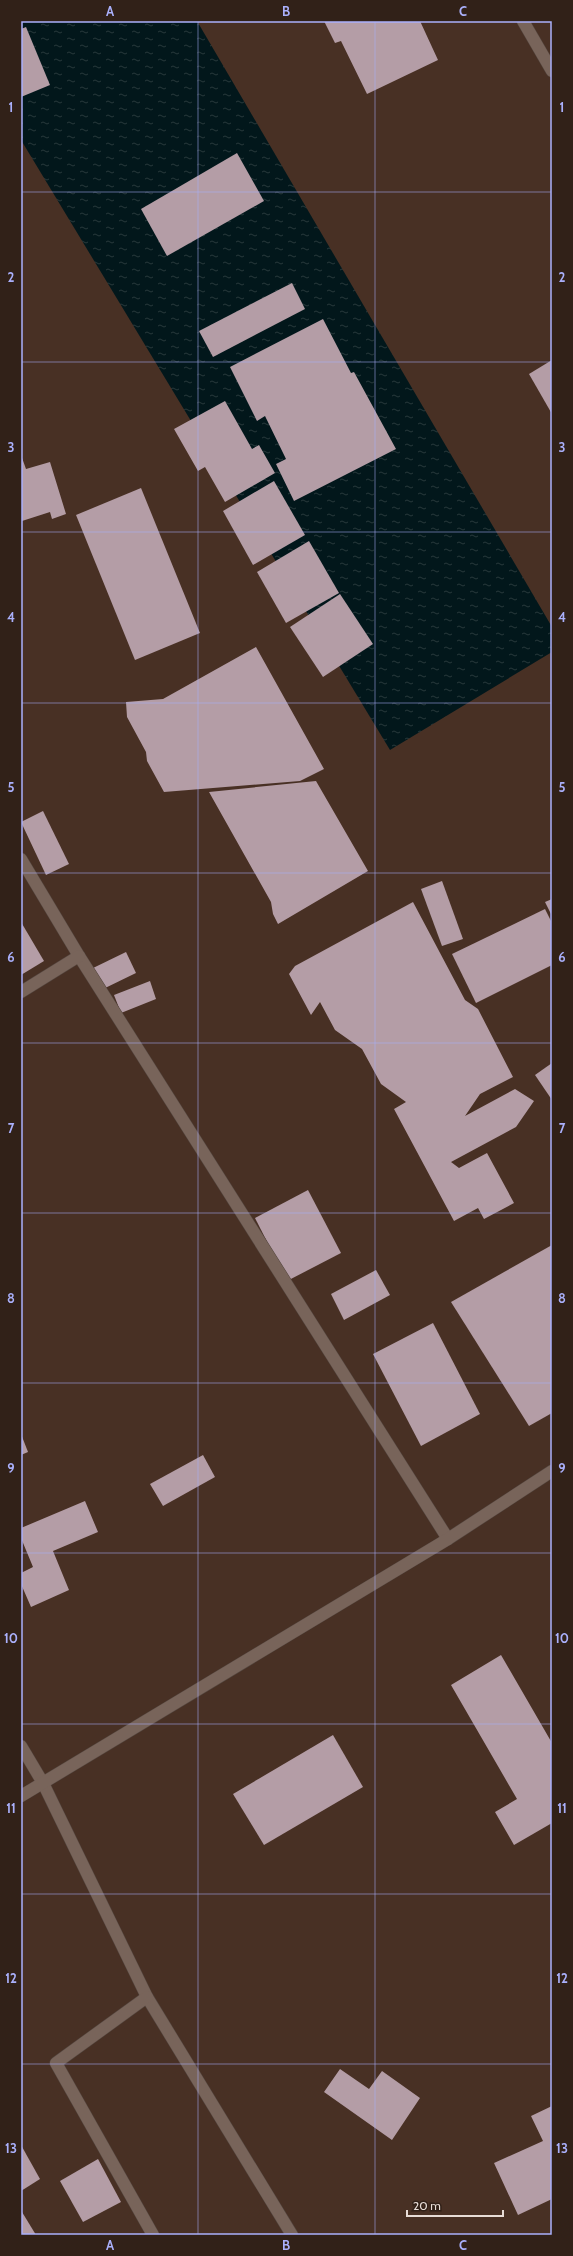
<svg xmlns="http://www.w3.org/2000/svg" width="573" height="2256" font-family="Cabin,sans-serif">
<defs>
<pattern id="water-ripples" width="26" height="14" patternUnits="userSpaceOnUse"><rect width="26" height="14" fill="#02171b"/><path d="M2 4q2-2 4 0t4 0M15 11q2-2 4 0t4 0" fill="none" stroke="#27383b"/></pattern>
</defs>
<rect width="100%" height="100%" fill="#3c2b22"/>
<rect fill="#483024" x="21" y="21" width="531" height="2214"/>
<path fill="url(#water-ripples)" d="M21,21h176l355,606v25l-162,98 -369,-610z"/>
<g fill="#b49da6">
<path d="M324,21h96l18,39 -71,34 -26,-53 -6,2z"/>
<path d="M26,27l24,58 -29,12v-68z"/>
<path d="M237,153l27,48 -97,55 -26,-47z"/>
<path d="M292,283l13,26 -92,48 -14,-26z"/>
<path d="M323,319l28,54 3,-1 42,77 -102,52 -18,-37 10,-5 -21,-43 -8,5 -27,-54z"/>
<path d="M552,360v54l-23,-40z"/>
<path d="M225,401l27,48 7,-4 16,28 -50,29 -20,-35 -7,4 -24,-42z"/>
<path d="M21,455l5,14 24,-7 16,52 -14,5 -2,-7 -28,9z"/>
<path d="M274,481l31,54 -52,30 -30,-54z"/>
<path d="M141,488l59,145 -65,27 -59,-145z"/>
<path d="M309,541l30,52 -53,30 -29,-51z"/>
<path d="M340,594l33,50 -50,33 -33,-50z"/>
<path d="M256,647l68,122 -24,12 -136,11 -17,-31 -1,-9 -19,-35 -1,-15 37,-3z"/>
<path d="M316,781l52,90 -90,53 -5,-10 -2,-12 -62,-110z"/>
<path d="M43,811l26,53 -23,11 -25,-53z"/>
<path d="M442,881l21,58 -21,7 -21,-57z"/>
<path d="M552,899v17l-7,-14z"/>
<path d="M413,902l52,98 13,9 35,68 -33,17 -15,22 50,-27 19,12 -18,26 -65,35 8,6 28,-15 27,50 -30,16 -6,-11 -24,13 -60,-112 12,-7 -25,-18 -19,-35 -27,-19 -15,-28 -9,13 -22,-41 6,-8z"/>
<path d="M545,909l7,14v42l-76,38 -24,-49z"/>
<path d="M21,922l23,39 -23,14z"/>
<path d="M126,952l10,21 -35,17 -10,-21z"/>
<path d="M150,981l6,18 -35,14 -7,-18z"/>
<path d="M552,1063v37l-17,-25z"/>
<path d="M308,1190l33,63 -54,28 -32,-63z"/>
<path d="M552,1245v168l-23,13 -78,-124z"/>
<path d="M376,1270l14,25 -46,25 -13,-26z"/>
<path d="M433,1323l47,91 -59,32 -48,-92z"/>
<path d="M21,1434l7,18 -7,3z"/>
<path d="M203,1455l12,22 -52,29 -13,-22z"/>
<path d="M85,1501l13,31 -45,19 16,39 -38,17 -10,-23v-11l12,-6 -12,-29v-10z"/>
<path d="M501,1655l51,88v80l-38,22 -19,-33 22,-13 -66,-114z"/>
<path d="M333,1735l30,52 -99,58 -31,-51z"/>
<path d="M340,2069l29,20 13,-18 38,27 -28,42 -68,-48z"/>
<path d="M552,2106v93l-34,16 -24,-52 49,-22 -12,-25z"/>
<path d="M21,2145l19,34 -19,12z"/>
<path d="M98,2159l23,43 -38,20 -23,-41z"/>
<path d="M22,2212l14,23h-15z"/>
</g>
<g fill="none" stroke-linecap="round" stroke-linejoin="round">
<defs>
<g id="minor">
<path d="M523,21l29,50"/>
<path d="M21,859l58,97 369,583"/>
<path d="M21,992l58,-36"/>
<path d="M21,1746l22,37 104,214 145,238"/>
<path d="M21,1796l427,-257 104,-68"/>
<path d="M147,1997l-91,66 97,172"/>
</g>
</defs>
<use href="#minor" stroke="#554740" stroke-width="13"/>
<use href="#minor" stroke="#78645a" stroke-width="12"/>
</g>
<path fill="none" stroke="#aab0fb" stroke-width="1" stroke-opacity="0.55" d="M198,21v2214M375,21v2214M21,192h531M21,362h531M21,532h531M21,703h531M21,873h531M21,1043h531M21,1213h531M21,1383h531M21,1553h531M21,1724h531M21,1894h531M21,2064h531"/>
<rect width="573" height="2256" fill="none" stroke="#312118" stroke-width="44"/>
<path d="M407 2210v6h96v-6" fill="none" stroke="#e7dcd6" stroke-width="2"/>
<text x="413" y="2210" font-size="12" fill="#e7dcd6" stroke="#312118" stroke-width="3" paint-order="stroke">20 m</text>
<rect x="22" y="22" width="529" height="2212" fill="none" stroke="#aab0fb" stroke-width="1.5"/>
<g font-size="13" text-anchor="middle" font-weight="bold" fill="#aab0fb">
<text x="110" y="16">A</text>
<text x="286" y="16">B</text>
<text x="463" y="16">C</text>
<text x="11" y="112">1</text>
<text x="562" y="112">1</text>
<text x="11" y="282">2</text>
<text x="562" y="282">2</text>
<text x="11" y="452">3</text>
<text x="562" y="452">3</text>
<text x="11" y="622">4</text>
<text x="562" y="622">4</text>
<text x="11" y="792">5</text>
<text x="562" y="792">5</text>
<text x="11" y="962">6</text>
<text x="562" y="962">6</text>
<text x="11" y="1133">7</text>
<text x="562" y="1133">7</text>
<text x="11" y="1303">8</text>
<text x="562" y="1303">8</text>
<text x="11" y="1473">9</text>
<text x="562" y="1473">9</text>
<text x="11" y="1643">10</text>
<text x="562" y="1643">10</text>
<text x="11" y="1813">11</text>
<text x="562" y="1813">11</text>
<text x="11" y="1983">12</text>
<text x="562" y="1983">12</text>
<text x="11" y="2153">13</text>
<text x="562" y="2153">13</text>
<text x="110" y="2250">A</text>
<text x="286" y="2250">B</text>
<text x="463" y="2250">C</text>
</g>
</svg>
